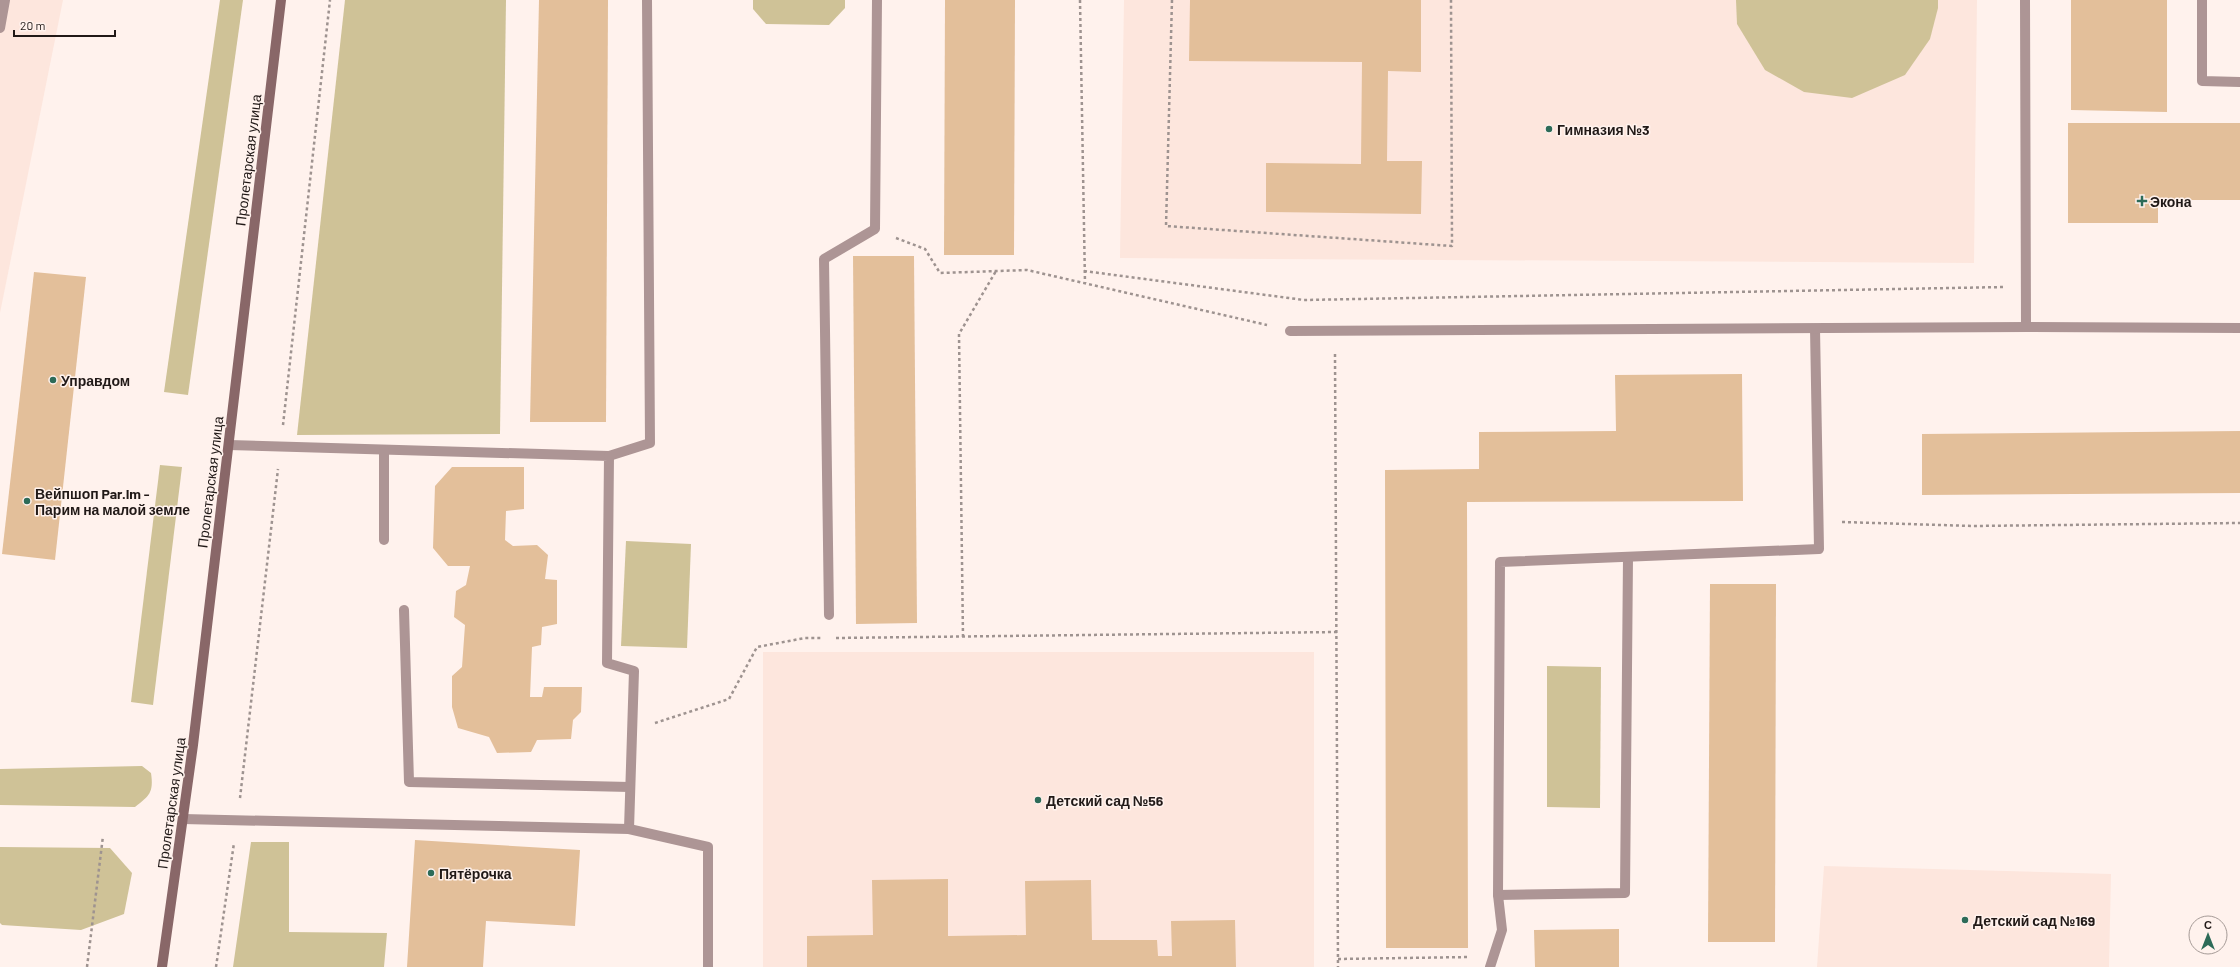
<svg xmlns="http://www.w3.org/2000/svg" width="2240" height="967" font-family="Barlow,sans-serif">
<rect width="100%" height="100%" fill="#fff2ed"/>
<g fill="#fde6dd">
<path d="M0,0h63l-63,313z"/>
<path d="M1124,0h853l-3,263 -854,-5z"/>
<rect x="763" y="652" width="551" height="315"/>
<path d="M1824,866l287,8 -2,93h-292z"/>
</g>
<g fill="#cfc297">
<path d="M220,0h23l-55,395 -24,-3z"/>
<path d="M345,0h161l-6,434 -203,1z"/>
<path d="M753,0h92v8l-16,17 -63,-1 -13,-15z"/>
<path d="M1736,0h202v8l-8,31 -25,36 -53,23 -48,-6 -39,-22 -28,-46z"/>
<path d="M160,465l22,2 -29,238 -22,-3z"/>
<path d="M626,541l65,3 -4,104 -66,-2z"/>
<path d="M1547,666l54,1 -1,141 -53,-1z"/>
<path d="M142,766l9,7c3,20 -2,23 -16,34l-135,-2v-36z"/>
<path d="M251,842h38v90l98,1 -3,34h-151z"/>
<path d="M0,847l110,1 22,25 -8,41 -43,16 -79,-5 -2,-2z"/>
</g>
<g fill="#e3bf9a">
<path d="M539,0h69l-2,422h-76z"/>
<path d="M945,0h70l-1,255h-70z"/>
<path d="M1190,0h231v72l-33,-1 -1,90h35l-1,53 -155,-2v-49l95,1 1,-102 -173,-1z"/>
<path d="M2071,0h96v112l-96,-2z"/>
<path d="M2068,123h172v77h-82v23h-90z"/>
<path d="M853,256h61l3,367 -61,1z"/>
<path d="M34,272l52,5 -31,283 -53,-6z"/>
<path d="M1742,374l1,127 -276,1 1,446h-82l-1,-478 94,-1v-37l137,-1 -1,-56z"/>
<path d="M2240,431v62l-318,2v-61z"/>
<path d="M452,467h72v42l-18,2 -1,29 8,6 24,-1 11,10 -3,24 12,1v44l-15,3 -1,18 -9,2 -2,50h12l2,-10h38l-1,25 -8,8 -2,19 -34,1 -6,12 -34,1 -8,-16 -31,-9 -6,-21v-31l10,-9 3,-42 -11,-8 2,-26 10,-6 4,-19h-22l-15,-18 2,-62z"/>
<path d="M1710,584h66l-1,358h-67z"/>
<path d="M415,840l165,10 -5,76 -89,-5 -3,46h-76z"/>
<path d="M948,879v57l78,-1 -1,-54 66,-1 1,60h65l1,16h14l-1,-35 64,-1 1,47h-429v-31l66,-1 -1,-55z"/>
<path d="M1619,929v38h-84l-1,-37z"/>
</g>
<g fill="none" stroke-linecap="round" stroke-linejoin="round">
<g stroke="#9e9390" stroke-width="2.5" stroke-dasharray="3 3" stroke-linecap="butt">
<path d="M1080,0l5,283"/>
<path d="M1172,0l-6,226 286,20 -1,-246"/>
<path d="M896,238l29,11 15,24 87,-3 240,55"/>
<path d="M1084,271l220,29 700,-13"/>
<path d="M1335,354l3,613"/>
<path d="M283,425l47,-425"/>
<path d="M1842,522l131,4 267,-3"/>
<path d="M963,637l-4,-303 37,-63"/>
<path d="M836,638l501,-6"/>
<path d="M655,723l74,-24 28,-52 48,-9h18"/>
<path d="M240,798l38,-329"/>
<path d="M1338,959l132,-2"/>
<path d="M87,967l16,-131"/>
<path d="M216,967l18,-124"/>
</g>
<g stroke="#ad9595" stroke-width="10">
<path d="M2025,0l1,327"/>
<path d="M2202,0v81l38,1"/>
<path d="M0,28l5,-28"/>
<path d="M229,445l380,11 -2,207 27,8 -5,158"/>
<path d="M384,450v90"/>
<path d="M609,456l41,-13 -3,-443"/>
<path d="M404,610l5,172 221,5"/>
<path d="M829,615l-5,-356 51,-30 2,-229"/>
<path d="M183,819l446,10 79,18v120"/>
<path d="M1498,895l127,-2 3,-336"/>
<path d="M1490,967l12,-37 -4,-35 2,-333 319,-13 -4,-220"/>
</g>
<path stroke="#ad9595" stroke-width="10" d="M1290,331l736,-4 214,1"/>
<path stroke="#896768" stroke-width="10" d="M162,967l31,-222 88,-745"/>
</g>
<g fill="#2d6b58" stroke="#fff2ed" stroke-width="1.5">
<circle cx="1549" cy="129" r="4"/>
<path d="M2140 195h4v4h4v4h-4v4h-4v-4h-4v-4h4z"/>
<circle cx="53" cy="380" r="4"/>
<circle cx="27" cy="501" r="4"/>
<circle cx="1038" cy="800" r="4"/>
<circle cx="431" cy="873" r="4"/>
<circle cx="1965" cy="920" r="4"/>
</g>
<g text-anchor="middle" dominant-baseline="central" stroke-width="3" stroke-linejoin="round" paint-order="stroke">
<g font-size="14" font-weight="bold" fill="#211917" stroke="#fff2ed" text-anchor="start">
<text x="1557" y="129">Гимназия №3</text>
<text x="2150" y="201">Экона</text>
<text x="61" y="380">Управдом</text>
<text x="35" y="493">Вейпшоп Par.Im -<tspan x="35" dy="16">Парим на малой земле</tspan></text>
<text x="1046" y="800">Детский сад №56</text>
<text x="439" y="873">Пятёрочка</text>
<text x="1973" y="920">Детский сад №169</text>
</g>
<g font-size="14" fill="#211917" stroke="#fff2ed">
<text transform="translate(248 160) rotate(-83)">Пролетарская улица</text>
<text transform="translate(210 482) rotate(-83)">Пролетарская улица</text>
<text transform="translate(171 803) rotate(-82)">Пролетарская улица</text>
</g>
</g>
<g transform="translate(2208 935)"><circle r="19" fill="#fff2ed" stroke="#a69b97"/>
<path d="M0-3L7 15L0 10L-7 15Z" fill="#2d6b58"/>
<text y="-6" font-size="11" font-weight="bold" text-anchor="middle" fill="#211917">С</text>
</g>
<path d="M14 30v6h101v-6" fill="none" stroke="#211917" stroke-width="2"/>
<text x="20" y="30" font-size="12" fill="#211917" stroke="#fff2ed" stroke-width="3" paint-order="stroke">20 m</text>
</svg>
